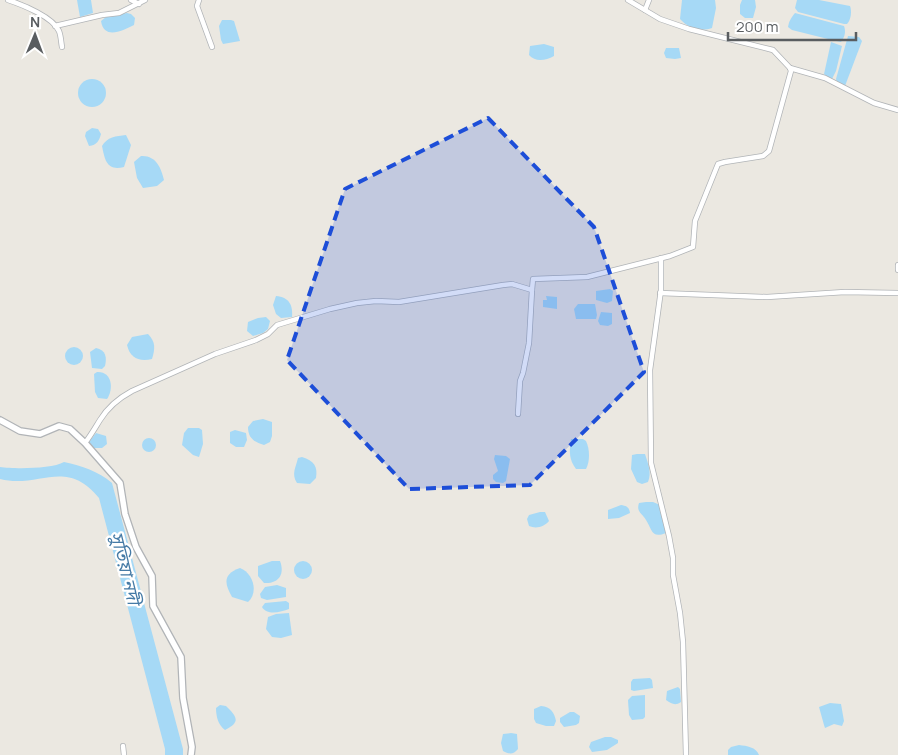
<svg xmlns="http://www.w3.org/2000/svg" width="898" height="755" font-family="Manrope,'Noto Sans Bengali',sans-serif">
<rect width="100%" height="100%" fill="#ebe8e1"/>
<g fill="#a6d9f6">
<path d="M77,0h14l2,13 -13,4z"/>
<path d="M682,0h33l1,8 -4,20c-12,4 -24,0 -32,-9z"/>
<path d="M742,0h13l1,7 -3,11h-8l-5,-4v-9z"/>
<path d="M797,0h22l31,6c2,5 1,14 -3,18h-3l-46,-12 -3,-4z"/>
<path d="M127,13l4,1 4,4 -1,7c-12,6 -30,15 -33,-4l5,-4z"/>
<path d="M795,13l49,13c2,5 1,11 -3,16l-5,-1 -44,-11 -4,-3c1,-6 3,-9 7,-14z"/>
<path d="M222,20h9l3,1 6,20 -17,3 -2,-4 -2,-14z"/>
<path d="M848,36l11,1 3,4 -17,45 -8,-4 -1,-3z"/>
<path d="M831,42l11,4 -6,25 -4,8 -4,-1 -4,-4z"/>
<path d="M544,44l10,3v9c-9,5 -19,6 -25,-1l1,-9z"/>
<path d="M666,48h13l2,10 -6,1 -9,-1 -2,-5z"/>
<circle cx="92" cy="93" r="14"/>
<path d="M92,128l6,1 3,5c-2,7 -4,11 -12,12l-4,-10 1,-4z"/>
<path d="M126,135l5,10 -7,22c-17,4 -19,-6 -22,-21 5,-9 14,-10 24,-11z"/>
<path d="M141,156c15,-1 20,12 23,24l-7,6 -14,2 -6,-10 -3,-16z"/>
<path d="M610,289l3,2 -1,10 -5,2 -11,-3v-9z"/>
<path d="M276,296c13,1 17,9 16,21l-11,1 -5,-4 -3,-9z"/>
<path d="M546,296l11,1v12l-14,-2v-7h4z"/>
<path d="M578,304h17l2,11 -1,4h-20l-2,-10z"/>
<path d="M601,312l11,1v11l-4,2 -8,-1 -2,-4z"/>
<path d="M266,317l4,4 -2,8 -5,4 -10,3 -6,-5 1,-9 10,-4z"/>
<path d="M148,334c8,8 7,15 4,25 -13,3 -22,-1 -25,-14l5,-8z"/>
<circle cx="74" cy="356" r="9"/>
<path d="M96,348c10,2 11,9 9,18l-3,3 -10,-1 -2,-16z"/>
<path d="M97,372c15,-1 17,17 10,27l-9,-1 -3,-6 -1,-18z"/>
<path d="M263,419l9,3v14l-2,6 -6,3c-10,-3 -16,-7 -16,-18l5,-6z"/>
<path d="M188,428h11l3,2 1,14 -4,13 -6,-2 -11,-10 2,-12z"/>
<path d="M235,430l11,3 1,7 -3,7h-8l-6,-4v-11z"/>
<path d="M96,433l10,3 1,8 -5,4h-8l-5,-6z"/>
<circle cx="149" cy="445" r="7"/>
<path d="M571,439h12l3,2c4,8 4,21 0,28h-10c-7,-9 -7,-18 -5,-30z"/>
<path d="M637,454h8c3,9 7,19 3,28l-6,2 -5,-2 -6,-13 1,-14z"/>
<path d="M495,455l11,1 4,3 -4,22 -3,2 -7,-1 -3,-3v-4l5,-4 -4,-12z"/>
<path d="M302,457c12,4 16,9 14,21l-6,6 -13,-1c-6,-9 -1,-16 1,-25z"/>
<path d="M64,462c18,4 34,9 48,21l71,266v6h-18v-6l-66,-251c-33,-41 -60,-9 -99,-19v-12c14,2 52,2 64,-5z"/>
<path d="M646,502h7l7,3 6,28c-15,6 -14,-4 -20,-13 -4,-7 -10,-8 -7,-17z"/>
<path d="M621,505c6,1 8,2 9,8l-11,5 -11,1v-9z"/>
<path d="M540,512h5l4,9c-5,6 -13,8 -20,5l-2,-7 2,-4z"/>
<path d="M272,561h8c5,13 -1,23 -16,22l-6,-7v-10z"/>
<circle cx="303" cy="570" r="9"/>
<path d="M240,568c13,5 19,24 8,34l-16,-5c-8,-14 -9,-23 8,-29z"/>
<path d="M277,585l9,3v9l-19,3 -6,-2 -1,-4 5,-7z"/>
<path d="M286,601l3,2v6c-8,3 -22,7 -27,-2l3,-4z"/>
<path d="M289,613l3,22 -11,3 -9,-1 -6,-8 2,-12 8,-3z"/>
<path d="M650,678l2,2 1,8 -19,3 -3,-1v-8l2,-3z"/>
<path d="M678,687l2,2 1,13c-6,4 -9,2 -15,-2l1,-9z"/>
<path d="M645,695v22l-2,2 -11,1 -3,-5 -1,-15 4,-4z"/>
<path d="M830,703l11,1 3,17 -2,5 -8,-2 -9,4 -1,-3 -5,-18z"/>
<path d="M220,705l6,1c11,11 15,16 -1,24 -7,-5 -9,-14 -9,-22z"/>
<path d="M541,706c10,1 13,6 15,15l-2,5h-8l-10,-3 -2,-4v-10z"/>
<path d="M570,712h4l6,4 -1,7 -3,2 -12,2 -4,-5v-4z"/>
<path d="M511,733l6,1 1,15c-5,6 -9,5 -15,2l-2,-8 2,-9z"/>
<path d="M605,737h6l7,3v3l-11,7 -15,2 -3,-5 2,-5z"/>
<path d="M739,745c8,1 17,2 20,10h-31v-5l3,-3z"/>
</g>
<g fill="none" stroke-linecap="round" stroke-linejoin="round">
<defs>
<g id="minor">
<path d="M8,0c15,5 45,17 51,31 2,5 2,11 3,16"/>
<path d="M131,0l8,4"/>
<path d="M199,0l-2,6 15,41"/>
<path d="M628,0l32,19 29,10 84,21 17,18 35,10 49,25 24,7"/>
<path d="M645,10l4,-10"/>
<path d="M55,26l47,-11 17,-2 26,-13"/>
<path d="M661,258v32l-11,80 1,93 18,73 4,22v17l7,38 3,29 3,113"/>
<path d="M898,265v5"/>
<path d="M532,290l1,-11 54,-2 83,-21 23,-9 2,-26 23,-57 7,-2 38,-6 6,-5 22,-80 -1,-3"/>
<path d="M660,293l107,4 78,-5 53,1"/>
<path d="M85,443c6,-8 10,-15 15,-23 8,-13 19,-22 32,-29l83,-37 41,-14 12,-6 9,-9 53,-16 27,-6 19,-2 23,1 104,-17 9,-1 20,6 -3,53 -6,30 -3,8 -2,33"/>
<path d="M123,746l1,9"/>
</g>
<path id="tertiary" d="M0,420l20,11 20,3 19,-8 11,3 15,14 35,40 5,31 11,33 16,29 1,30 28,51 2,41 9,49 -1,8"/>
</defs>
<use href="#minor" stroke="#b1b4b7" stroke-width="6"/>
<use href="#tertiary" stroke="#b1b4b7" stroke-width="8"/>
<use href="#minor" stroke="#fff" stroke-width="4.5"/>
<use href="#tertiary" stroke="#fff" stroke-width="5.5"/>
</g>
<path fill="#1d4ed8" fill-opacity="0.2" stroke="#1d4ed8" stroke-width="4" stroke-dasharray="10 6" stroke-linejoin="round" d="M488,118l106,109 50,145 -114,113 -121,4 -122,-129 58,-171z"/>
<g text-anchor="middle" dominant-baseline="central" stroke-width="4.5" stroke-linejoin="round" paint-order="stroke">
<g font-size="18" font-style="italic" fill="#467ba6" stroke="#fff">
<text transform="translate(126 568) rotate(76)">সুতিয়া নদী</text>
</g>
</g>
<g transform="translate(35 35) rotate(1)" stroke="#ffffff" stroke-width="4" paint-order="stroke">
<path d="M0-4L9 19L0 12L-9 19Z" fill="#595d60"/>
<text y="-8" font-size="14" font-weight="bold" text-anchor="middle" fill="#595d60">N</text>
</g>
<path d="M728 32v8h128v-8" fill="none" stroke="#595d60" stroke-width="2.5"/>
<text x="736" y="32" font-size="15" fill="#595d60" stroke="#ffffff" stroke-width="4" paint-order="stroke">200 m</text>
</svg>
